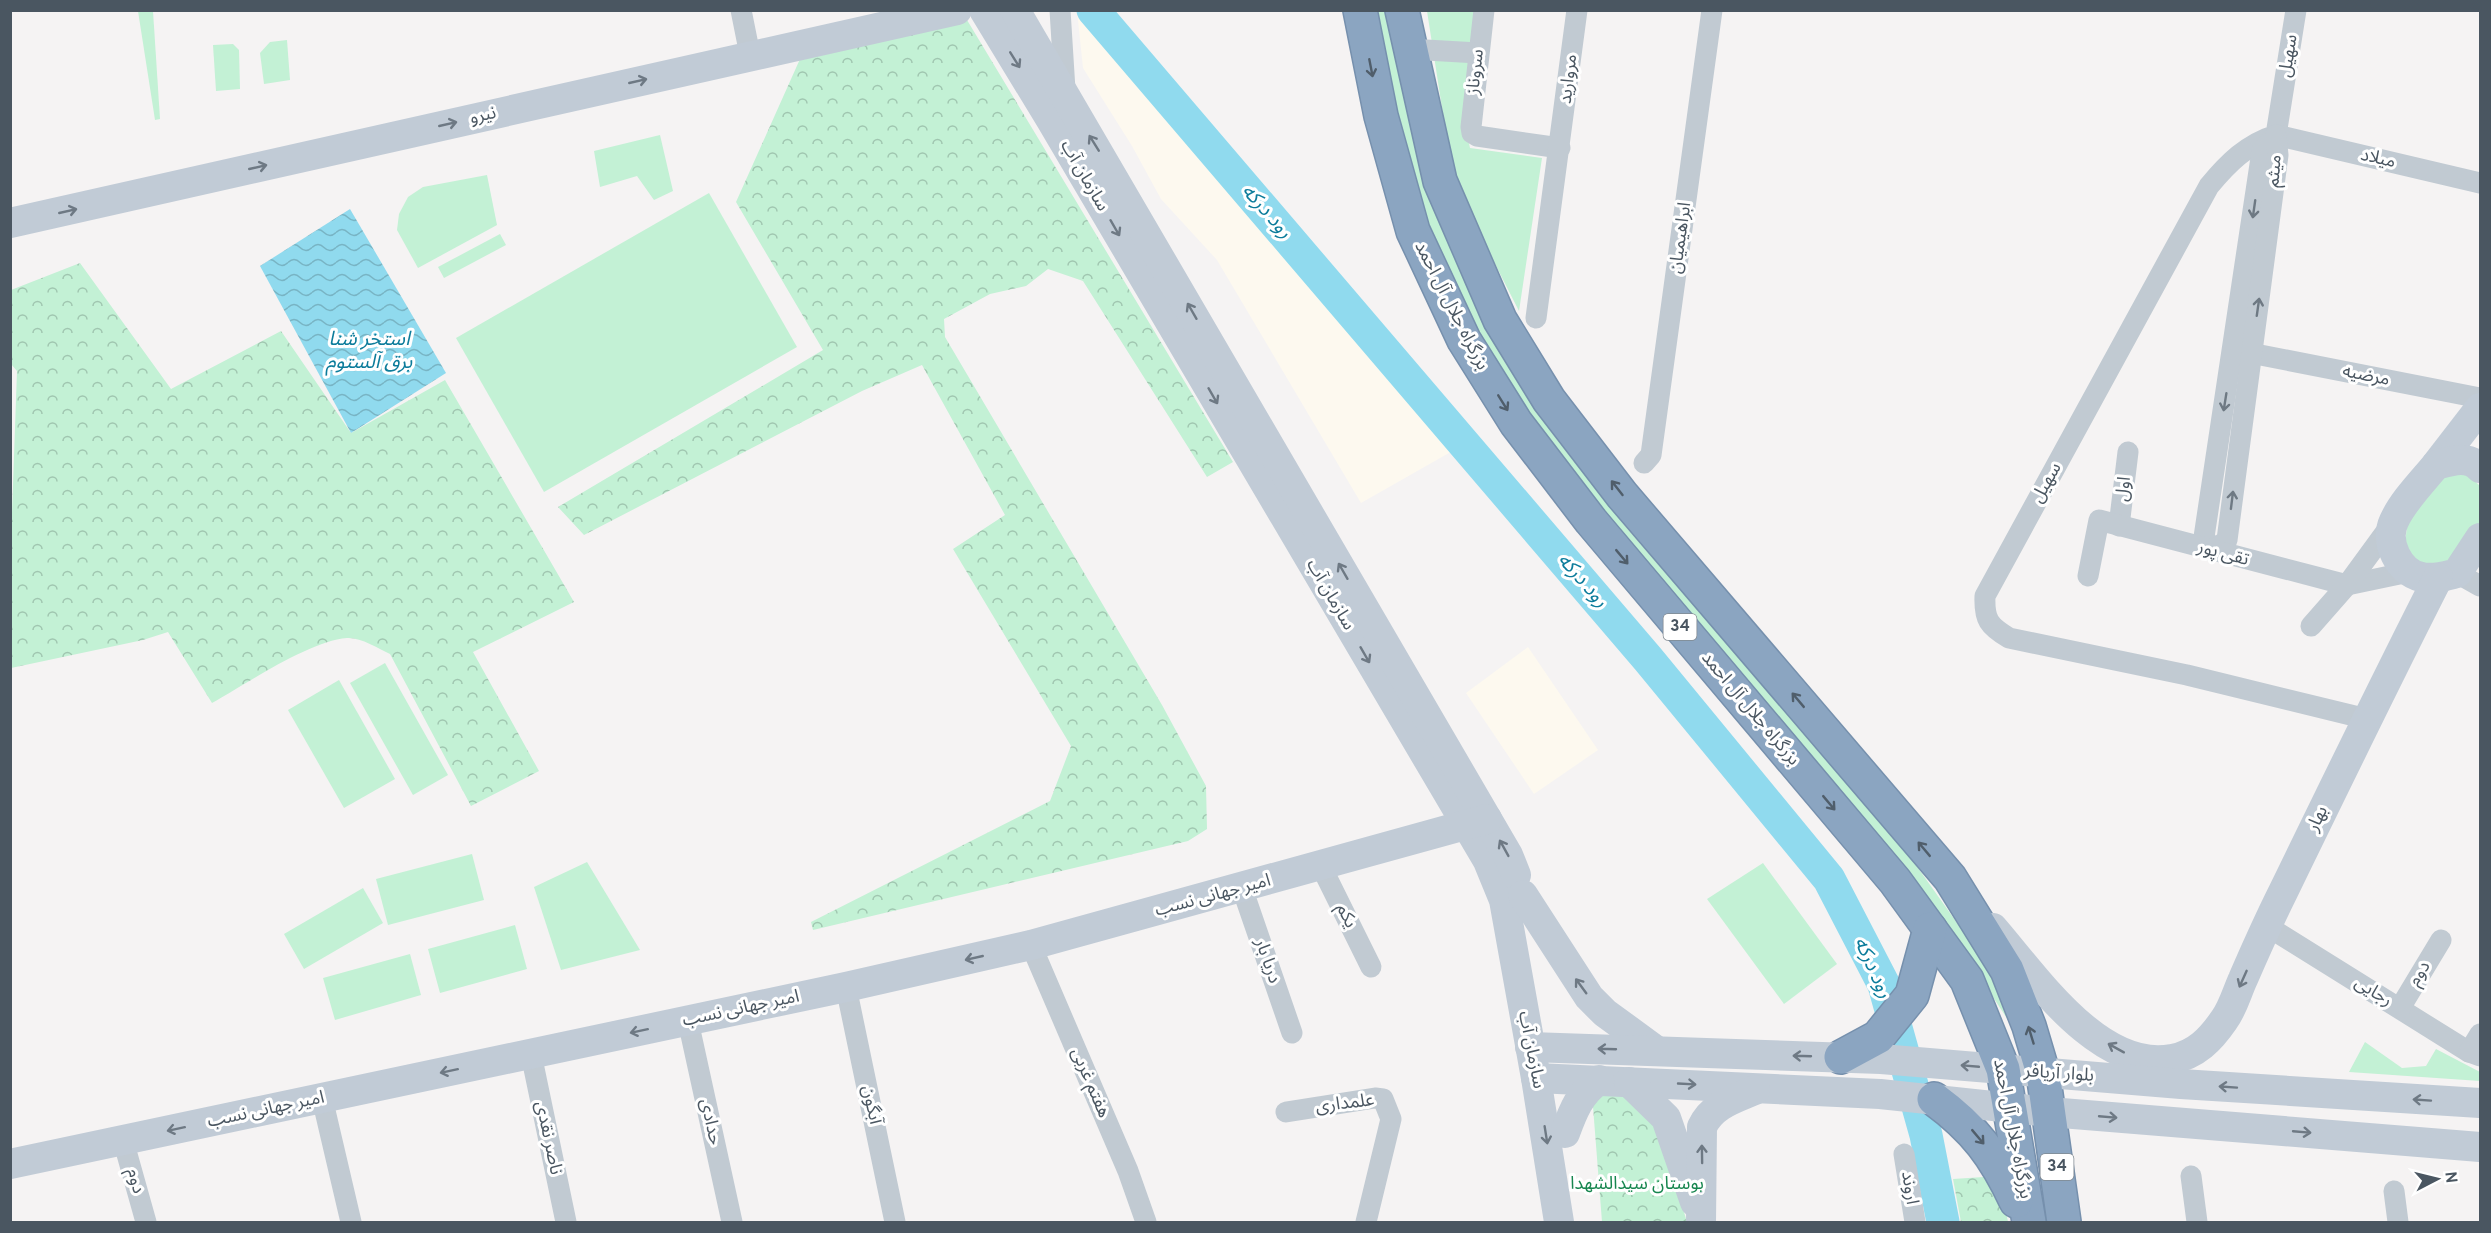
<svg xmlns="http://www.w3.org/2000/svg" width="2491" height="1233" font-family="Overpass,'Noto Sans Arabic',sans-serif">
<defs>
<pattern id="forest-crowns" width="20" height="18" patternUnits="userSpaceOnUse" patternTransform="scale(1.5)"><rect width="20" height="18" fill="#c3f1d5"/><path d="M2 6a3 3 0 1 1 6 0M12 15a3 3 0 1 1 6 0" fill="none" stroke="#a0c6b0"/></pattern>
<pattern id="water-waves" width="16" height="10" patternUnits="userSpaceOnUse" patternTransform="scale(1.5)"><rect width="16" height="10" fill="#90daee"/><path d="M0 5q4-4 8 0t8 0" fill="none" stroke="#78b4c4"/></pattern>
</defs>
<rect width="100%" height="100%" fill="#f5f3f3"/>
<g fill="#fdf9ef">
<path d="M1077,11h8l371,438 -95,54 -144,-243 -56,-61 -29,-53 -49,-78z"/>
<path d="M1528,647l70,103 -64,44 -68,-101z"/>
</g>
<g fill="#c3f1d5">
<path d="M138,11h15l7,108 -5,1z"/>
<path d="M1376,11h11l25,120 23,73 33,81 35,74 49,74 73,93 271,311 76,107 26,45 10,31 -66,-101 -423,-507 -73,-137 -34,-91z"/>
<path d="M1427,11h49l-12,110 6,27 72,10 -23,153 -58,-114 -12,-44z"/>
<path d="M287,40l3,40 -26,4 -4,-31 10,-11z"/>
<path d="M233,44l6,6 1,39 -24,2 -3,-46z"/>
<path d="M660,135l13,56 -19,9 -17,-24 -37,11 -6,-36z"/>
<path d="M487,175l10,50 -79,43 -21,-38 2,-16 9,-17 15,-10z"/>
<path d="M709,193l88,154 -253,145 -88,-154z"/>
<path d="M500,234l6,11 -62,33 -6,-11z"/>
<path d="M2466,473l14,13v37l-5,11 -36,35 -35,-13 4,-42 30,-37z"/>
<path d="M385,663l63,112 -35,20 -63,-112z"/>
<path d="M339,680l56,99 -51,29 -56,-98z"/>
<path d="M472,854l12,46 -96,25 -12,-46z"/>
<path d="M587,862l53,88 -79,20 -27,-83z"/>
<path d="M1763,863l74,101 -53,40 -77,-105z"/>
<path d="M363,888l20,35 -79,46 -20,-35z"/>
<path d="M515,925l12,44 -87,24 -12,-44z"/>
<path d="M410,954l11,41 -86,25 -12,-42z"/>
<path d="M2365,1042l37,26 24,-2 10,-17 44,23v9l-131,-9z"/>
</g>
<g fill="url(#forest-crowns)">
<path d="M967,20l266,442 -26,15 -124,-196 -35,-12 -22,17 -36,8 -46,25 1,18 217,368 44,81 1,43 -19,12 -375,89 -2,-8 239,-121 21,-55 -118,-197 52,-34 -83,-150 -60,26 -278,144 -26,-28 265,-157 -87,-148 64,-143z"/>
<path d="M80,263l91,126 110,-58 70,102 94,-53 129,222 -101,50 66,119 -68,35 -81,-152c-12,-6 -30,-17 -43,-16 -38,3 -101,46 -135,65l-44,-71 -25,8 -132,28v-127l6,-170 -6,-7v-74z"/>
<path d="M1621,1090l38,41 28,91h-85l-10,-128z"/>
<path d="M1999,1176l9,46h-47l-8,-43z"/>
</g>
<path fill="url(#water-waves)" d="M350,209l96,164 -95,60 -91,-167z"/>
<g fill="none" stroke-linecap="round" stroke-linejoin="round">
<path stroke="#90daee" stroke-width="33" d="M1093,10l555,649 181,220 55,106 42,150 17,87"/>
<defs>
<g id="highway">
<path d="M1360,10l21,106 32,115 51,109 52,83 75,98 304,360 72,99 36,89 26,153"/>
<path d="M1402,10l38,171 60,139 49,80 73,95 328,383 57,92 22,56 14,47 21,149"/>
<path d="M1841,1057l37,-20 34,-42 18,-66"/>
<path d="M1934,1099c41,30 61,57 82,102"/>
</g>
</defs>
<use href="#highway" stroke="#7690ad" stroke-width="36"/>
<g stroke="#c1cad2" stroke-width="21">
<path d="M741,10l9,45"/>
<path d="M1060,10l5,80"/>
<path d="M1484,10l-13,117 1,6 5,3 83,12"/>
<path d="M2296,10l-20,125c-29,9 -48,28 -67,51l-224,410c-1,24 4,30 24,42l178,37 180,44"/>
<path d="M1409,49l69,4"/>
<path d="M2276,135l204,48"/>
<path d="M1536,318l41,-308"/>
<path d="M2240,351l240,47"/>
<path d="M1644,463l7,-8 61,-445"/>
<path d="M2119,526l9,-74"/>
<path d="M2213,551l-9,-14 58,-386 14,-16"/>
<path d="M2213,551l14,-11 51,-385 -2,-20"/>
<path d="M2457,573l23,13"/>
<path d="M2088,576l11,-56 248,65 62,-13"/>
<path d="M2311,626l36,-41 46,-63"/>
<path d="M1321,866l50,101"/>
<path d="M1242,888l50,145"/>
<path d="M2267,926l202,126 11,4"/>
<path d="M1031,945l97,226 18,51"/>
<path d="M846,987l49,235"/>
<path d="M2400,1008l41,-68"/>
<path d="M688,1021l44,201"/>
<path d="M2469,1052l11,-18"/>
<path d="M531,1054l35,168"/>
<path d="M322,1098l29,124"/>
<path d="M1286,1112l89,-14 8,1 8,20 -25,103"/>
<path d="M123,1140l23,82"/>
<path d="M1904,1154l11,68"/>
<path d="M2191,1176l6,46"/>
<path d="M2394,1191l4,31"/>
</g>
<g stroke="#c1cbd6" stroke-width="30">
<path d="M984,10l67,110 437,741 16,39 32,178 23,144"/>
<path d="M1015,10l493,845 8,20"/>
<path d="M10,223l947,-213"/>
<path d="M2436,465l44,-57"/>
<path d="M2480,468c-12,-13 -29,-7 -44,-3 -14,17 -33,36 -42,56 -10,21 5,51 27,56 12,3 24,-1 36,-4l23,-35"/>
<path d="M1523,895l66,102 16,16 52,38"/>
<path d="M1993,928c41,47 106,145 179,131 24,-4 39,-20 52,-39 9,-12 13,-28 19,-41 13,-30 26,-59 40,-87 51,-105 102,-210 155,-314"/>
<path d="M1530,1047l351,12 300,25 299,19"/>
<path d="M1536,1078l344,16 169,18 431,35"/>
<path d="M1629,1082l37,36 29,84"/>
<path d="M1565,1133c8,-22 15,-40 34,-53"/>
<path d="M10,1164l836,-177 185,-42 456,-126"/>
<path d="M1701,1222l1,-95c10,-22 32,-28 53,-37"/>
</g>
<use href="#highway" stroke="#8ba5c1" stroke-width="33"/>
</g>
<defs><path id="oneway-shaft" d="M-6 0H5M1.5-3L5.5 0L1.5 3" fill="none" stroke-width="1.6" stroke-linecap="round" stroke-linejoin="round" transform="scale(1.5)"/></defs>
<g stroke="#6e7984">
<use href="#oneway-shaft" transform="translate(1015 60) rotate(58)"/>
<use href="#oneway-shaft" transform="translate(638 81) rotate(-13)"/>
<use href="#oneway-shaft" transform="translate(448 124) rotate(-13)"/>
<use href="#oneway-shaft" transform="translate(1094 143) rotate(-122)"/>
<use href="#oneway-shaft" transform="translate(258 167) rotate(-13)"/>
<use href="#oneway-shaft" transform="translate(68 211) rotate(-13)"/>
<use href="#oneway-shaft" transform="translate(1115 228) rotate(60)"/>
<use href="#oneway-shaft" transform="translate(1192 311) rotate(-120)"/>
<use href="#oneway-shaft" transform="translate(1213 396) rotate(60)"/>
<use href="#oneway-shaft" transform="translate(1343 571) rotate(-120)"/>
<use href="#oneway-shaft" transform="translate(1365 655) rotate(60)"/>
<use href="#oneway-shaft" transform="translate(1504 848) rotate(-119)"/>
<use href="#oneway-shaft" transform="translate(974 958) rotate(167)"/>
<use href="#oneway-shaft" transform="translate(2243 979) rotate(114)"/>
<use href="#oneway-shaft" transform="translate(1581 986) rotate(-126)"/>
<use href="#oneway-shaft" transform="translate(639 1031) rotate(168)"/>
<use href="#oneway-shaft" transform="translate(2116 1048) rotate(-151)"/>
<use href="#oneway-shaft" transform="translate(1607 1049) rotate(-178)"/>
<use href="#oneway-shaft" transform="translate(1802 1056) rotate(-178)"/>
<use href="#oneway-shaft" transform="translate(1970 1066) rotate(-175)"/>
<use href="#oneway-shaft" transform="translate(449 1071) rotate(168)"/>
<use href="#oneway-shaft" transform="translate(1687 1084) rotate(3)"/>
<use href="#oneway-shaft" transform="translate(2228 1087) rotate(-176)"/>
<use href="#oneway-shaft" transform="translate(2422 1100) rotate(-176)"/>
<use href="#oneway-shaft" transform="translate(2108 1117) rotate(5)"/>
<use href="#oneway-shaft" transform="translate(176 1129) rotate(168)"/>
<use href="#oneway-shaft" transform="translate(2302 1132) rotate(5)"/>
<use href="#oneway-shaft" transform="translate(1546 1135) rotate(81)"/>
<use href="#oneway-shaft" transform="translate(1702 1154) rotate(-91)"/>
</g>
<g stroke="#505e6b">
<use href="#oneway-shaft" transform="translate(1371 68) rotate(79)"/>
<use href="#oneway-shaft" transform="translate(1503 403) rotate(58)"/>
<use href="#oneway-shaft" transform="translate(1617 488) rotate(-128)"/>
<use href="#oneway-shaft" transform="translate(1622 557) rotate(50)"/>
<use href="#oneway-shaft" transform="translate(1798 700) rotate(-130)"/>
<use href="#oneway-shaft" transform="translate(1829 803) rotate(50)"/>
<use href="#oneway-shaft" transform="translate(1924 849) rotate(-130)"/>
<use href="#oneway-shaft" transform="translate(2031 1035) rotate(-107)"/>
<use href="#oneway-shaft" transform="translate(1978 1137) rotate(50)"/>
</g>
<g stroke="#6e7983">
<use href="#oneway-shaft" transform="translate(2254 209) rotate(98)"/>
<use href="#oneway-shaft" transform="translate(2258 307) rotate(-82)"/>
<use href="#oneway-shaft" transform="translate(2225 402) rotate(99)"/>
<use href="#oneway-shaft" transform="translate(2232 500) rotate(-83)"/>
</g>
<g text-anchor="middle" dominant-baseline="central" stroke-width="6" stroke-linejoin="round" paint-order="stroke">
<g fill="#fff" stroke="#808990" stroke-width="1.5">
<rect x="1663.5" y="614" width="33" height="26" rx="4.5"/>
<rect x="2040.5" y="1154" width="33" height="26" rx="4.5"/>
</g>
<g font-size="16" font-weight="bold" fill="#4a5661">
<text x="1680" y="627">34</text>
<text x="2057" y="1167">34</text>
</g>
<g font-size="18" fill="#4a5661" stroke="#fff">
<text transform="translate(2289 56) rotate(-81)">سهیل</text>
<text transform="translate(1476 72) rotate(-84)">سروناز</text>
<text transform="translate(1569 79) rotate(-83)">مروارید</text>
<text transform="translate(483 116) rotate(-13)">نیرو</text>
<text transform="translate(2378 159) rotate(13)">میلاد</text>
<text transform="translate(2275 171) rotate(-85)">میثم</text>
<text transform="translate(1084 176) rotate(60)">سازمان آب</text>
<text transform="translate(1681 238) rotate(-82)">ابراهیمیان</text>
<text transform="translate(1451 306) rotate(63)">بزرگراه جلال آل احمد</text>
<text transform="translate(2366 376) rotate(11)">مرضیه</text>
<text transform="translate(2047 483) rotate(-61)">سهیل</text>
<text transform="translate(2124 489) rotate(-83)">اول</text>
<text transform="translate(2223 554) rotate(15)">تقی پور</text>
<text transform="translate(1330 595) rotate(60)">سازمان آب</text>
<text transform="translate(1750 709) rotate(50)">بزرگراه جلال آل احمد</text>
<text transform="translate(2318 819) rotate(-64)">بهار</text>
<text transform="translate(1213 896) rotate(-15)">امیر جهانی نسب</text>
<text transform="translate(1346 916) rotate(64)">یکم</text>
<text transform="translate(1267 961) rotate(71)">دریا بار</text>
<text transform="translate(2420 974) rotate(-59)">دوم</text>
<text transform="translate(2373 992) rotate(32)">رجایی</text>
<text transform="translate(741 1009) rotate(-12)">امیر جهانی نسب</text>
<text transform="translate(1531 1050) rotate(79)">سازمان آب</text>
<text transform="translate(2059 1074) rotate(4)">بلوار آریافر</text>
<text transform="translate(1090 1083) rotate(67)">هفتم غربی</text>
<text transform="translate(1345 1104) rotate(-7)">علمداری</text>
<text transform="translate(871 1105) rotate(78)">آبگون</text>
<text transform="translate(266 1110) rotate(-12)">امیر جهانی نسب</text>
<text transform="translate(710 1122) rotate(78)">حدادی</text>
<text transform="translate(2012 1129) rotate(79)">بزرگراه جلال آل احمد</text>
<text transform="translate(548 1138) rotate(78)">ناصر نقدی</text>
<text transform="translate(135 1181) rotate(74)">دوم</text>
<text transform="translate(1909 1188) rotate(81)">اروند</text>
</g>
<g font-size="18" fill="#17864f" stroke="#fff">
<text x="1637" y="1184">بوستان سیدالشهدا</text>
</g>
<g font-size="20" font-style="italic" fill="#0c7c9b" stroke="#fff">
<text transform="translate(1266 212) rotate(49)">رود درکه</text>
<text x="369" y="340">استخر شنا<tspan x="369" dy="23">برق آلستوم</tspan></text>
<text transform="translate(1582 581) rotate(49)">رود درکه</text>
<text transform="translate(1872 968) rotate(66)">رود درکه</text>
</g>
</g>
<rect width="2491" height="1233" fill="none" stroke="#4a5661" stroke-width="24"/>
<g transform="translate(2437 1179) rotate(83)" stroke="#ffffff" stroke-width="4.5" paint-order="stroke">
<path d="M0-4.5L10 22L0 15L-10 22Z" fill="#4a5661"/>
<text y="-9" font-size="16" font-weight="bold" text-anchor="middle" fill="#4a5661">N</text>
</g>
</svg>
